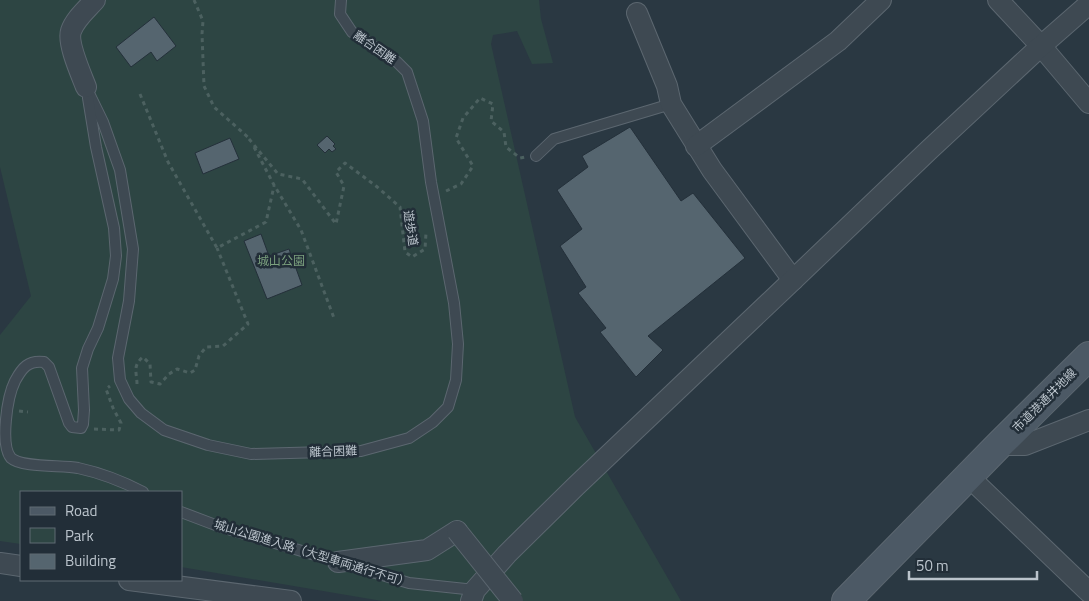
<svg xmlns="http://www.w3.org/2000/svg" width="1089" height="601" font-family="'Titillium Web','Noto Sans JP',sans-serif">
<rect width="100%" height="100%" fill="#2a3842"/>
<path fill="#2d4543" d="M0,0h539l2,19 12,44 -21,1 -15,-33 -24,4 -2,9 84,373 106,184h-299l-201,-34v-75h-160v52l-21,-3v-206l31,-39 -31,-129z"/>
<g fill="#55656f" stroke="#24303a">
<path d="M154,17l22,29 -19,15 -6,-9 -20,15 -15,-20z"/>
<path d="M630,127l51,74 12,-8 52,65 -97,78 15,14 -27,27 -36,-45 6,-4 -28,-35 8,-6 -26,-41 22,-17 -25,-39 31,-23 -6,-11z"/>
<path d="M327,136l8,8 -2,2 3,3 -4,3 -3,-3 -4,4 -8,-8z"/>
<path d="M230,138l9,21 -36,15 -8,-21z"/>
<path d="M261,234l8,22 20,-7 13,36 -35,14 -23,-58z"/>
</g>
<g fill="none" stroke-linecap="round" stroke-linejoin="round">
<defs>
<g id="lane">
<path d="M86,87l17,35 17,48 13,79 -4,52 -11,57 2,22 9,19 12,14 23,17 44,15 43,9 110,-3 48,-13 24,-16 15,-15 8,-27 2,-36 -4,-41 -23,-121 -8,-61 -16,-49 -10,-10 -45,-30 -12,-18 1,-14"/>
<path d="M88,98l8,49 18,81 2,28 -3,23 -15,49 -10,21 -6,19 2,42 -1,14 -2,4 -9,-1 -3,-4 -20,-56 -5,-5c-16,-2 -22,6 -29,19 -8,16 -15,64 -4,77 11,10 51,7 67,10 23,5 44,13 65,24"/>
<path d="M536,156l18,-17 117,-35"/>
<path d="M181,512l37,14 191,57 66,7"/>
</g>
<g id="street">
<path d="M998,0l43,46 48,57"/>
<path d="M637,13l30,73 4,18 41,66 81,110"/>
<path d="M86,87c-5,-13 -19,-44 -15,-56 4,-12 16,-22 24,-31"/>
<path d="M696,146l142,-105 43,-41"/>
<path d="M999,445h26l64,-25"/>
<path d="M969,477l120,115"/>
<path d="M338,562l89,-12 30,-19"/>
<path d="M0,563l21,3"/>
<path d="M129,580l162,21"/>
<path d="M471,601l4,-11 32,-36 69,-68 217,-206 136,-130 112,-104 48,-42"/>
</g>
<path id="secondary" d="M846,601l153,-156 90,-89"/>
</defs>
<use href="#lane" stroke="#5c6770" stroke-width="12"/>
<use href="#street" stroke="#5c6770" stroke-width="22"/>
<use href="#secondary" stroke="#5c6770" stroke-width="30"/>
<g stroke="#4c6160" stroke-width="3" stroke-dasharray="4 4" stroke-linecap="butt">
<path d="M194,0l9,21 -1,13 2,52 10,21 36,32"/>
<path d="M140,94l28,68 49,86 49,-26 8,-36"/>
<path d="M249,139l29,35 24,5 34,45 8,-38 -8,-14 9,-9 31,23 24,21 5,45 7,5 13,-8 1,-16"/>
<path d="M254,147l20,38 27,45 33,88"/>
<path d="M446,191l15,-7 12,-18 -17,-28 7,-20 17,-20 13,6 -2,17 13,11 2,15 14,11 5,-1"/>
<path d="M137,384c0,-11 -5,-18 6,-27l7,7 1,18 9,2 9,-10 8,-5 13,4 5,-3 4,-14 7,-9 17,-1 25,-22 -31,-76"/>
<path d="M19,411l9,1"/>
<path d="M94,429l25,1 2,-7 -8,-15 -7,-19 4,-3"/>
</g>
<use href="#lane" stroke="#3e4952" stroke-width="10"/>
<use href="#street" stroke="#3e4952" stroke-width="20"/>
<use href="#secondary" stroke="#4c5965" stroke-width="28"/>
<defs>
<path id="street-bridge" d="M457,531l56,70"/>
</defs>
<use href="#street-bridge" stroke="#5c6770" stroke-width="22" stroke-linecap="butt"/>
<use href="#street-bridge" stroke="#3e4952" stroke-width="20"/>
</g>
<g text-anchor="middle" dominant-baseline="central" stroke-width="5" stroke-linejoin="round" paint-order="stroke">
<g font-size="12" fill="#bbc4cc" stroke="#222e38">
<text transform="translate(375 47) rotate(35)">離合困難</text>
<text transform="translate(411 228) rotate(81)">遊歩道</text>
<text transform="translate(1044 400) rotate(-45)">市道港通井地線</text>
<text transform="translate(333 451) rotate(-2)">離合困難</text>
<text transform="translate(312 553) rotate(17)">城山公園進入路（大型車両通行不可）</text>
</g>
<g font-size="12" fill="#7ba07e" stroke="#222e38">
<text x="281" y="260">城山公園</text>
</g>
</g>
<rect x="20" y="491" width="162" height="90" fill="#222e38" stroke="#5f6a73"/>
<rect x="30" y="507" width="25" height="8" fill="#4c5965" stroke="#5f6a73"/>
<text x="65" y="516" font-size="15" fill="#bbc4cc">Road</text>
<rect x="30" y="528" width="25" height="15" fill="#2d4543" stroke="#5f6a73"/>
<text x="65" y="541" font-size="15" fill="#bbc4cc">Park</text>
<rect x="30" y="554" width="25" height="15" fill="#55656f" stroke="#5f6a73"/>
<text x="65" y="566" font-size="15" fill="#bbc4cc">Building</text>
<path d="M909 571v8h128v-8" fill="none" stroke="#bbc4cc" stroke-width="2.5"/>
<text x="916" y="571" font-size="15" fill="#bbc4cc" stroke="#222e38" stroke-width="4" paint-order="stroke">50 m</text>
</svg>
